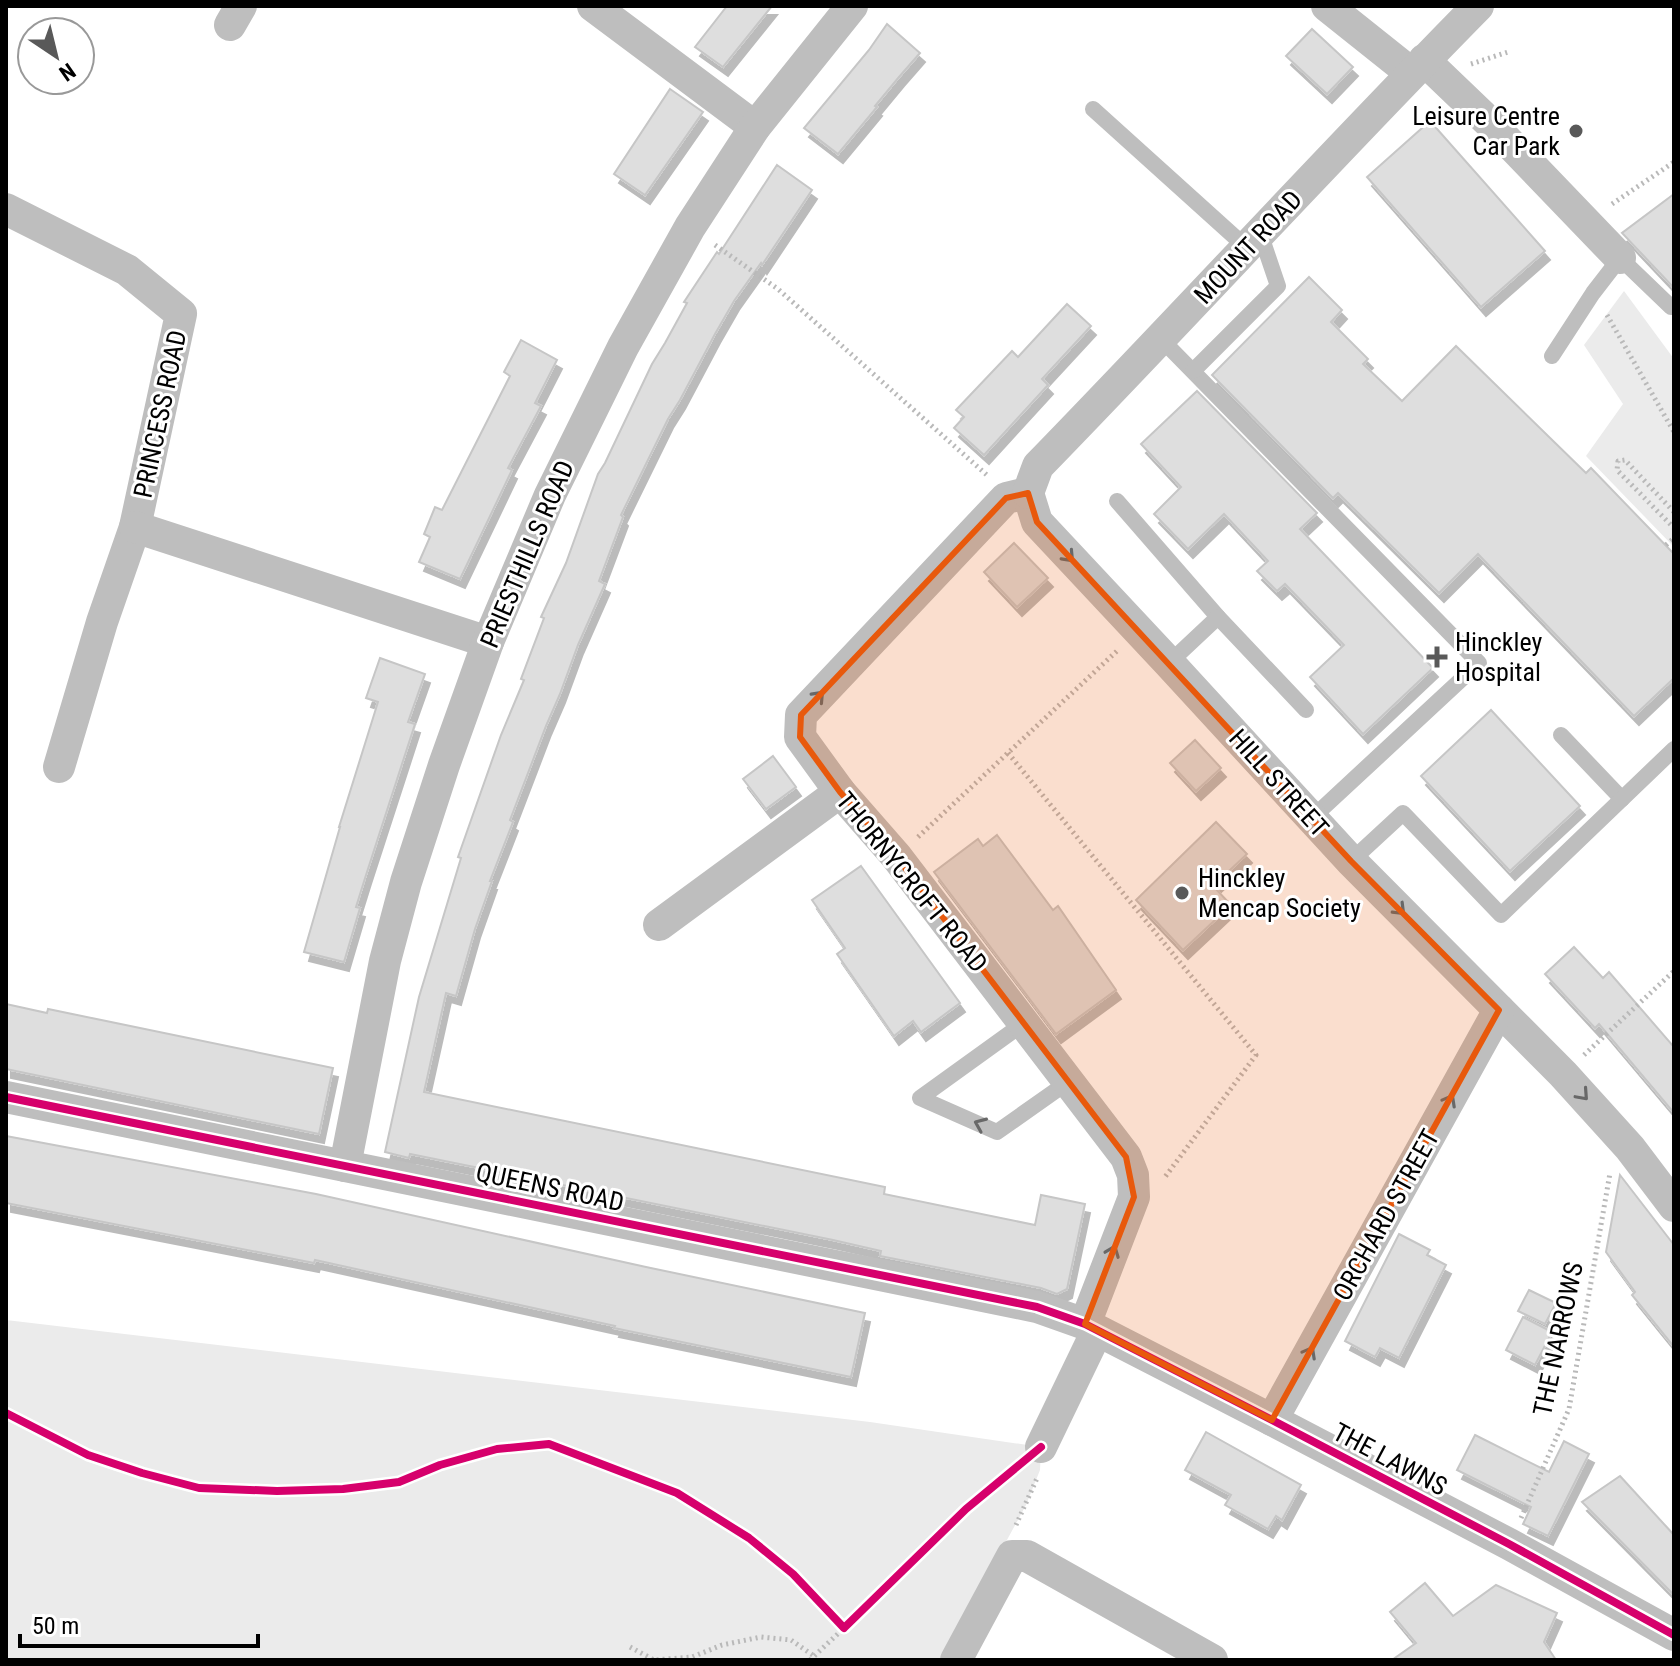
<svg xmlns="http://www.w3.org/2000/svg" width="1680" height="1666" font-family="'Roboto Condensed',sans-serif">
<defs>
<filter id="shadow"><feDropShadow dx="5" dy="9" stdDeviation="0" flood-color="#0004"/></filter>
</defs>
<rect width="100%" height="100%" fill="#fff"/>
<g fill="#ebebeb">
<path d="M1624,291l50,68v188l-88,-91 37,-52 -39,-59z"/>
<path d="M6,1320l864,102 171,25 -1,23 -14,35 -31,57 -43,98h-946z"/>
</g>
<g fill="#dedede" stroke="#c6c6c6" stroke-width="2" filter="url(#shadow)">
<path d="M727,6h45l-49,61 -28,-20z"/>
<path d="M887,24l33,29 -21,24 -24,29 2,1 -39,47 -34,-26 65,-78z"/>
<path d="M1312,29l41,38 -26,27 -41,-38z"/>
<path d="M670,89l33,23 -58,83 -31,-21z"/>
<path d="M1430,121l115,130 -64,56 -114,-130z"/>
<path d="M777,165l35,25 -50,75 -1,-2 -27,38 -19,33 -35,66 -12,19 -47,96 2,2 -24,64 6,3 -27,61 -18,49 -14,32 -36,94 3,2 -23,59h2l-17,48 -19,67 -10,-3 -22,99 461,95 -1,7 151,31 6,-30 44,9 -18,85 -10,5 -16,-6 -161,-32 1,-5 -48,-11 -423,-86 -1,4 -24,-6 34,-155 42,-139 -3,-1 43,-122 23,-55 -3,-1 23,-61 -3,-1 25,-54 32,-89 7,-11 47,-99 13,-21 22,-40 -3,-1 33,-50 2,2z"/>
<path d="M1674,194v94l-52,-55z"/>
<path d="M1309,277l33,33 -11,12 37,37 -5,5 39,37 54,-55 130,127 5,-5 83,86v124l-40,38 -156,-162 -39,39 -101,-100 -5,5 -121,-123z"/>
<path d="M1067,304l24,22 -49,53 6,6 -64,70 -30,-27 10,-11 -8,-7 56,-59 6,6z"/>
<path d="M521,340l36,20 -22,43 6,3 -33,62 4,2 -52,109 -41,-17 11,-25 -6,-3 11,-27 7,3 68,-134 -6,-4z"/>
<path d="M1197,391l120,122 -17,16 133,139 -70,66 -53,-57 34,-32 -59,-61 -8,7 -20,-20 11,-10 -44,-47 -36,35 -34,-35 27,-27 -40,-43z"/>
<path d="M1014,543l34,35 -31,29 -33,-35z"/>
<path d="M380,658l45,16 -17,48 7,2 -49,151 -10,32 4,1 -16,54 -40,-10 36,-125h-1l39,-125 -12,-4z"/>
<path d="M1491,710l89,96 -70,65 -89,-95z"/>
<path d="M1195,740l26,28 -25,23 -26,-28z"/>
<path d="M773,756l23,31 -30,22 -23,-30z"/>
<path d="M1216,822l31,32 -34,32 18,19 -48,45 -47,-50z"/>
<path d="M997,835l56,75 5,-4 58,84 -60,44 -122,-162 44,-33 5,7z"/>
<path d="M861,866l99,137 -39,29 -8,-11 -19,15 -57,-82 8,-6 -33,-48z"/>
<path d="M1574,947l29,31 6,-6 65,75v66l-75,-89 -4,4 -50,-54z"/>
<path d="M6,1004l41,9 1,-4 285,59 -14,66 -313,-65z"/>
<path d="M6,1136l310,58 330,73 219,46 -14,64 -237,-49 1,-2 -300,-66 -1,3 -308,-60z"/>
<path d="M1620,1175l54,70v102l-42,-52 3,-3 -29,-40z"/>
<path d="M1399,1234l31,16 -3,5 19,10 -47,93 -19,-10 -5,9 -30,-16z"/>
<path d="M1529,1290l27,13 -11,21 -27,-13z"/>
<path d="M1523,1317l29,15 -17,33 -29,-15z"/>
<path d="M1206,1432l95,53 -19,35 -6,-4 -8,13 -43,-24 6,-10 -46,-25z"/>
<path d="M1475,1435l74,37 15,-31 25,13 -41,82 -25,-12 8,-17 -74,-37z"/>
<path d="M1620,1476l54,59v60l-92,-93z"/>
<path d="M1425,1583l28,33 43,-31 61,28 -13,29 12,18h-164l24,-17 -26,-31z"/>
</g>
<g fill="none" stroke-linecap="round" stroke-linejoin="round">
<g stroke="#b9b9b9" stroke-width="5" stroke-dasharray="2 4" stroke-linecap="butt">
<path d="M1471,64l37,-12"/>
<path d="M1612,204l62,-42"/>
<path d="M715,245l63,44 210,187"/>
<path d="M1607,315l67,117"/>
<path d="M1674,512l-49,-52 -7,1 -1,9 57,58"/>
<path d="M1666,545l8,-7"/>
<path d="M1008,753l248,302 -91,122"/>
<path d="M918,837l200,-187"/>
<path d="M1584,1055l90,-84"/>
<path d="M1521,1518l48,-109 41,-236"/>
<path d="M1016,1525l22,-49"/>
<path d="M630,1647l24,13 38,-3 30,-12 39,-8 30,3 23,16"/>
<path d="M810,1660l34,-32"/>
</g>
<g stroke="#bebebe" stroke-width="16">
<path d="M1093,109l154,139"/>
<path d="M1161,339l318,324 -167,155"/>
<path d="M1552,356l41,-63 27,-35 51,49"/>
<path d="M1193,371l85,-85 -18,-53"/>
<path d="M1117,501l101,116"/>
<path d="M1169,663l49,-46 88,93"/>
<path d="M1561,735l61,64"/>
<path d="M1351,861l52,-48 98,102 173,-166"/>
<path d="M1024,1023l-104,75 77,34 71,-50"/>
</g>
<g stroke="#bebebe" stroke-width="32">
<path d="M593,6l162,121"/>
<path d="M1327,6l84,67"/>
<path d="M230,25l11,-19"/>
<path d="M1424,60l70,67 126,131"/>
<path d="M6,209l121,61 54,44 -46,213 -33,95 -43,145"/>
<path d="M1028,493l-22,5 -205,217 -1,22 40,55 56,64 230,301 7,18 1,22 -49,127"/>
<path d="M1028,493l9,29 132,141 182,198 212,213 67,74 44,58"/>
<path d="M1028,493l10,-27c148,-152 291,-309 440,-460"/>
<path d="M135,527l353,115"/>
<path d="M659,925l181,-133"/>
<path d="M6,1097l1031,210 48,17 187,96 237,124 165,91"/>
<path d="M345,1166l40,-205 21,-79 38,-117 44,-123 62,-147 73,-148 67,-120 65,-100 97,-121"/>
<path d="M1272,1420l227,-410"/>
<path d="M1041,1447l56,-116"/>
<path d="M956,1660l56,-104h15l185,104"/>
</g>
<defs>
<g id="cycleway">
<path d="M6,1097l1031,210 48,17 187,96 237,124 165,91"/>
<path d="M6,1413l82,42 54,18 57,15 78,3 66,-2 56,-7 41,-17 57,-16 52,-5 128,49 72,45 44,36 51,54 122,-119 75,-62"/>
</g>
</defs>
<use href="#cycleway" stroke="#fff" stroke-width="13"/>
<use href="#cycleway" stroke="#d6006c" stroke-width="8"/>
</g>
<defs><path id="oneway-chevron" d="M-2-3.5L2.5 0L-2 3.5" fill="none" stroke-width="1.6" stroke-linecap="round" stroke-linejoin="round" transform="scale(2)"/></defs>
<g stroke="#686868">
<use href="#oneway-chevron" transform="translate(1069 557) rotate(47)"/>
<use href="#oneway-chevron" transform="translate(819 696) rotate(-47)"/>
<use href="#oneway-chevron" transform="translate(1400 910) rotate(45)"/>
<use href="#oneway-chevron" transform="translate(1583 1095) rotate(48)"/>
<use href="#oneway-chevron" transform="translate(1450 1100) rotate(-61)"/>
<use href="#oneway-chevron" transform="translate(980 1124) rotate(-157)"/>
<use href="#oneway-chevron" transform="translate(1113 1251) rotate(-69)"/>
<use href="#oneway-chevron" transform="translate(1310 1352) rotate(-61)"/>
</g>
<path fill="#e8590c" fill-opacity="0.2" stroke="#e8590c" stroke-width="6" stroke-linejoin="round" d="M1028,493l9,29 314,339 148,149 -227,410 -187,-96 49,-127 -8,-40 -230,-301 -56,-64 -40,-55 1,-22 205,-217z"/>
<g fill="#595959" stroke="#fff" stroke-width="3">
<circle cx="1576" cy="131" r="8"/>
<path d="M1433 645h8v8h8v8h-8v8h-8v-8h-8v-8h8z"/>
<circle cx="1182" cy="893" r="8"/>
</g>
<g text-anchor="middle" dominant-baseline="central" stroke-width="6" stroke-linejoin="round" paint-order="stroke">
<g font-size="26" fill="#000" stroke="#fff" text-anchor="start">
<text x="1560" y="116" text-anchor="end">Leisure Centre<tspan x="1560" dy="30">Car Park</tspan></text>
<text x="1455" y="642">Hinckley<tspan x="1455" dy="30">Hospital</tspan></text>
<text x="1198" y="878">Hinckley<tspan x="1198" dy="30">Mencap Society</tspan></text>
</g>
<g font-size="26" fill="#000" stroke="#fff">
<text transform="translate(1248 247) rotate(-47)">MOUNT ROAD</text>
<text transform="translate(160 414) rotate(-78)">PRINCESS ROAD</text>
<text transform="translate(527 554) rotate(-67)">PRIESTHILLS ROAD</text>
<text transform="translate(1279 783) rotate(48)">HILL STREET</text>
<text transform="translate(912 882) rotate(51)">THORNYCROFT ROAD</text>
<text transform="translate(550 1187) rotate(12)">QUEENS ROAD</text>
<text transform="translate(1386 1215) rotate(-61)">ORCHARD STREET</text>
<text transform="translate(1558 1339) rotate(-78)">THE NARROWS</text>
<text transform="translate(1390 1459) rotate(28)">THE LAWNS</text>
</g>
</g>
<rect width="1680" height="1666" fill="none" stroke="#000000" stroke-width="16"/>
<g transform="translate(56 56) rotate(145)"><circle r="38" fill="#ffffff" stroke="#999999" stroke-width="2"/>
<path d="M0-6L14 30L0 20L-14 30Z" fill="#595959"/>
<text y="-12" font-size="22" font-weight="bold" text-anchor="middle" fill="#000000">N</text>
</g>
<path d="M20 1634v12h238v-12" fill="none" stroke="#000000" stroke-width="4"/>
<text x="32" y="1634" font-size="24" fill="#000000" stroke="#ffffff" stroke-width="6" paint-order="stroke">50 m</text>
</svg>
